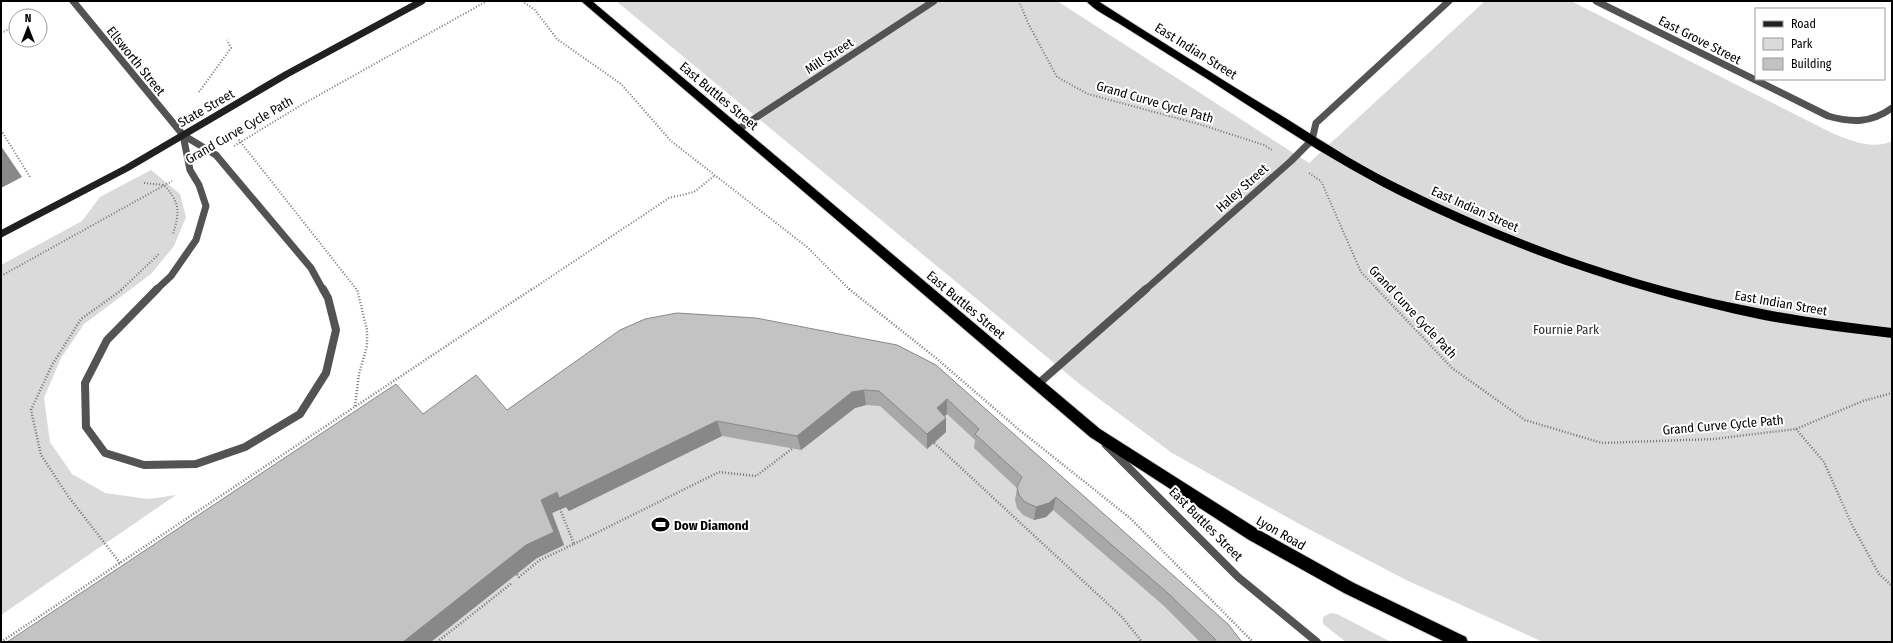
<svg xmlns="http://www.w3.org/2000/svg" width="1893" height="643" font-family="'Fira Sans Condensed',sans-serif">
<rect width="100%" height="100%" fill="#fff"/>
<g fill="#dadada">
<path d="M616,1h441l252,162 176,-162h86l263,133c18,7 39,16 58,7v501h-349l-137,-62 -103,-54 -131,-73 -90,-67z"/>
<path d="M151,170l29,24 6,23 -12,29 -23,28 -67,50 -23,34 -17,40 6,44 22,32 33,19 43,6 28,-4 -175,120v-350l81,-44 18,-24z"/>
<path d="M898,361l328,281h-1177l387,-213 82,-4z"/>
<path d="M1331,613l6,1 54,28h-45l-23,-18v-7z"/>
</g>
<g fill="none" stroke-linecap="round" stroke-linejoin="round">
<defs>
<g id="highway">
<path d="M581,1h11l508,428 159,101 95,53 112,54 2,5h-23l-101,-49 -95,-53 -159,-103z"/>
<path d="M1086,1h12c63,40 125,80 189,118 39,25 79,50 121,70 113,56 234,98 359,121 41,8 83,13 125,18v10c-43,-5 -85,-10 -128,-18 -126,-26 -249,-68 -365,-125 -66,-33 -128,-75 -190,-115 -29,-18 -57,-36 -86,-54 -12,-8 -28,-15 -37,-25z"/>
</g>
</defs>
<use href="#highway" stroke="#dbdbdb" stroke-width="2"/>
<g stroke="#757575" stroke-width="2" stroke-dasharray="1 2" stroke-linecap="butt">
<path d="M522,1l13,9 22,29 64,45 50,57 136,106 43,43"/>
<path d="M1019,1l9,22 29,54 31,17 114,31 62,20 8,5"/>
<path d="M1,33l15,-7"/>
<path d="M199,92l32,-44 -4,-8"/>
<path d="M1,130l29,47"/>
<path d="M235,135l122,155"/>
<path d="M234,146l69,-42 184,-103"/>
<path d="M1309,173l12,8 40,91 17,18"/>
<path d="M144,183l20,2c16,18 16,26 9,49"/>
<path d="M1,276l171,-95"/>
<path d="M121,290l39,-37"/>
<path d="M531,290l138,-92 25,-6 20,-16"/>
</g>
<g stroke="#757575" stroke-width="2.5" stroke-dasharray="1 2" stroke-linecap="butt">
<path d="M849,289l87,69 81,70 113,90 123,124"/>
<path d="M1377,289l75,79 73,52 77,23 112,-4 82,-10 67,-28 29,-8"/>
<path d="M355,406l4,-32 8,-28v-16l-10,-41"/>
<path d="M1796,429l28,33 28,63 27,49 13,12"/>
<path d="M932,441l190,176 20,25"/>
<path d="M574,544l145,-72 37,4 37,-28"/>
<path d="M120,563l-52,-67 -27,-41 -10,-45 21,-45 29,-46 42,-30"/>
<path d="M515,572l4,5 21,-17 34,-16 -14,-35"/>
<path d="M1,642l531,-353"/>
<path d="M437,642l75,-59"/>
</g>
<path stroke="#535353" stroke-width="7" d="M156,290l15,-14 25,-36 10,-34 -7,-21 -9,-15 -7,-35 33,20 95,113 12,22"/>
<path stroke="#535353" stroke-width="8" d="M157,289l-50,51 -22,43 1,44 19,26 39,12 52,-1 49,-17 55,-33 26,-41 10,-43 -8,-32 -5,-9"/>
<g stroke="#535353" stroke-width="7">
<path d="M73,1l110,134"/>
<path d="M1596,1l232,115c24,7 43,7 64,-8"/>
<path d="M737,130l197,-129"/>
<path d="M1145,290l146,-129 21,-21 4,-17 133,-122"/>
</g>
<g stroke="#535353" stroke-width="8">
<path d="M1038,384l108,-95"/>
<path d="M1106,445l132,132 79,65"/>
</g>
<path stroke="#202020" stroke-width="7" d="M1,234l126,-66 160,-94 135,-73"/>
<use href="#highway" fill="#000" fill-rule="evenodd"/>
</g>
<path fill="#a8a8a8" d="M897,345l345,297h-42l-37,-37 -110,-95 -7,7 -12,3 -11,-5 -6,-7 -2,-8 2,-12 -43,-40 1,-8 -28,-26 -2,2 1,16 -19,17 -47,-43 -14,-1 -11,3 -54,42 -79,-14 -153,75 -3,-4 -14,6 12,32 -27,13 -114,-144 84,-4z"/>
<g fill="#888">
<path d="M1,146l21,31 -21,11z"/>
<path d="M864,390l2,15 -11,3 -54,42 -4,-14 55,-44z"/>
<path d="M947,399v15l-10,9v-15z"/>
<path d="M946,418v14l-19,17v-15z"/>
<path d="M717,421l5,15 -153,75 -3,-4 -14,6 12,32 -27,13 -106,84h-28l138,-142z"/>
<path d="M1056,497l-3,13 -7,7 -12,3 2,-13z"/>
</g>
<path fill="#c3c3c3" stroke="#888" d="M677,313l79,5 141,27 39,20 292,259 14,18h-25l-3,-4 -45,-44 -113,-97 -7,6 -13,4 -11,-5 -6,-7 -2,-8 5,-10 -47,-43 4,-5 -32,-30 -10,9 9,10 -19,16 -48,-43 -15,-1 -12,2 -55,44 -80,-15 -158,77 -2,-6 -16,8 13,32 -28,13 -123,97h-396l389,-258 27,30 53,-39 31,35 113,-80 25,-11z"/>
<defs>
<symbol id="stadium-bare" viewBox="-9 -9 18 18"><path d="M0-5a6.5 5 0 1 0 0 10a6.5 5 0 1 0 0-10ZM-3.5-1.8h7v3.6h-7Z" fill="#000" stroke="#fff" stroke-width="2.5" paint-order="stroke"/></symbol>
</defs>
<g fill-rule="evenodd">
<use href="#stadium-bare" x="648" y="512" width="25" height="25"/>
</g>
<g text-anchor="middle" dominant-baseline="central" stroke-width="4" stroke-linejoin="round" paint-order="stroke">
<g font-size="13" fill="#000" stroke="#fff">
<text transform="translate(1700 40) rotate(27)">East Grove Street</text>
<text transform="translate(1196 51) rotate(32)">East Indian Street</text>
<text transform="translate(829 56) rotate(-33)">Mill Street</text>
<text transform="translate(136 61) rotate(51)">Ellsworth Street</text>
<text transform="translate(719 96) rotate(40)">East Buttles Street</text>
<text transform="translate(1155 102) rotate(16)">Grand Curve Cycle Path</text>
<text transform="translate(206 108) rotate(-30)">State Street</text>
<text transform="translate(239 130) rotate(-30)">Grand Curve Cycle Path</text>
<text transform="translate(1242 188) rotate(-42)">Haley Street</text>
<text transform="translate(1475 209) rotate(24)">East Indian Street</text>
<text transform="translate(1781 303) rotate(10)">East Indian Street</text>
<text transform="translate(966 305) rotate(40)">East Buttles Street</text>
<text transform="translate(1413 312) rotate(47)">Grand Curve Cycle Path</text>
<text transform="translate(1723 425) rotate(-5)">Grand Curve Cycle Path</text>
<text transform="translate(1206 524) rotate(45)">East Buttles Street</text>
<text transform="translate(1281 533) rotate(30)">Lyon Road</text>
</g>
<g font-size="13" fill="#313131" stroke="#fff">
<text x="1566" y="329">Fournie Park</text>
</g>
<g font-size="13" font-weight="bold" fill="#000" stroke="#fff" text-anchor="start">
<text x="674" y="525">Dow Diamond</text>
</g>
</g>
<rect width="1893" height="643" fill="none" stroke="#000000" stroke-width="4"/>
<rect x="1755" y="8" width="130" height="72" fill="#ffffff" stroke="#999999"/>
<rect x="1763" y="21" width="20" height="6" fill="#202020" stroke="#999999"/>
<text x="1791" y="28" font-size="12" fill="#000000">Road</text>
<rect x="1763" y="38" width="20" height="12" fill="#dadada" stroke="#999999"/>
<text x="1791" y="48" font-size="12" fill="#000000">Park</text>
<rect x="1763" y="58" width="20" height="12" fill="#c3c3c3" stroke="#999999"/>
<text x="1791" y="68" font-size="12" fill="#000000">Building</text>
<g transform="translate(28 28)"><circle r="19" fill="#ffffff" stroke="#999999"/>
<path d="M0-3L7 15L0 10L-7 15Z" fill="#000000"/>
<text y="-6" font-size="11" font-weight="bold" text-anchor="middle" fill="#000000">N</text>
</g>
</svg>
